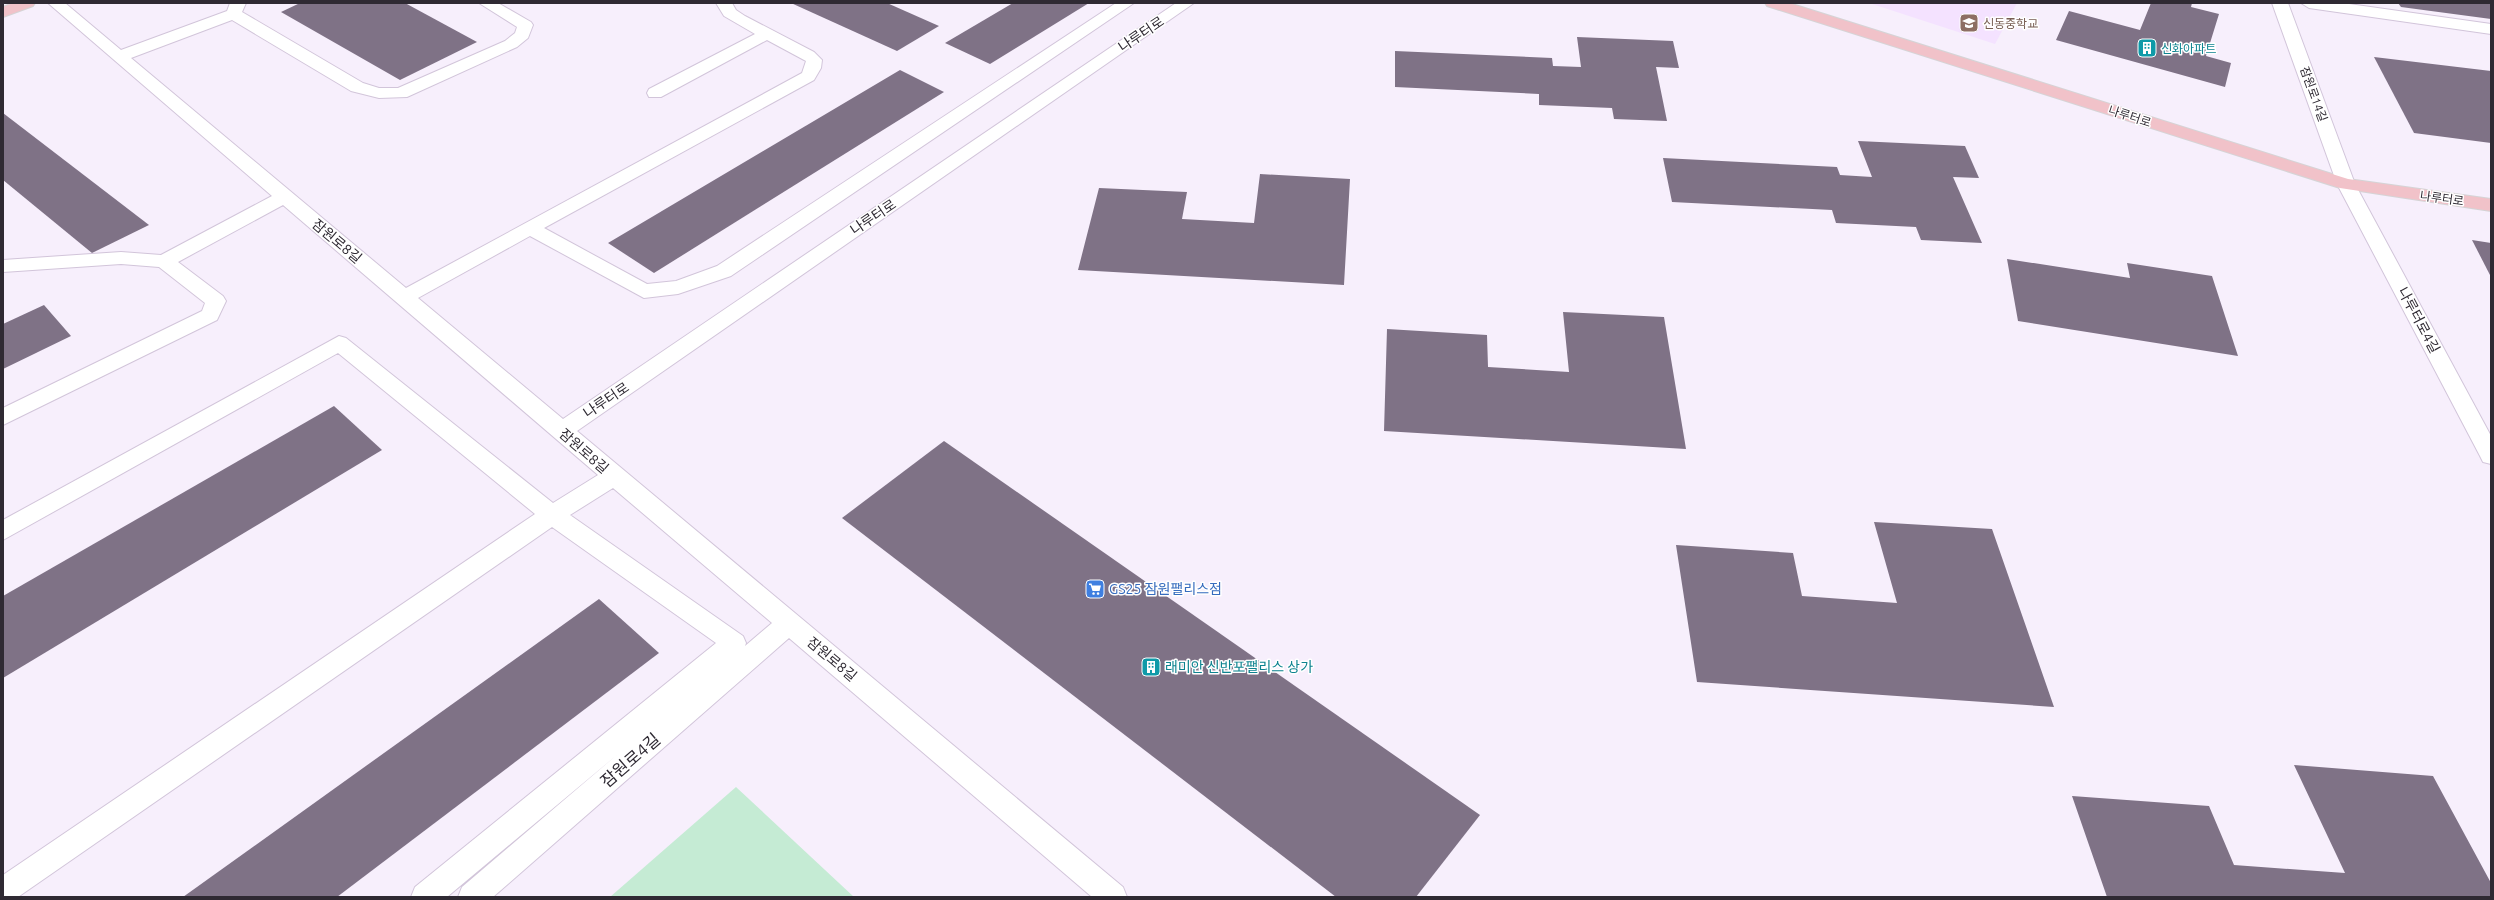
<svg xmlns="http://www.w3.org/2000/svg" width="2494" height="900" font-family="Ubuntu,'Noto Sans KR',sans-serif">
<rect width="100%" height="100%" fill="#f7effc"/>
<path fill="#f4e2ff" d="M1869,3h148l-22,41z"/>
<path fill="#c5ebd4" d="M736,787l118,110h-244z"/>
<g fill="#7f7286">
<path d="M300,3h105l72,39 -77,38 -119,-68z"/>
<path d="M791,3h96l52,23 -42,25z"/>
<path d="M1013,3h76l-99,61 -45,-21z"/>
<path d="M2151,3h41l-1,4 28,7 -13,42 25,7 -6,24 -169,-47 13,-29 71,19z"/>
<path d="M2398,3h93v16l-90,-12z"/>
<path d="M1577,37l96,4 6,27 -23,-1 11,54 -53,-2 -2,-11 -73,-3v-11l-144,-7v-36l157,7 1,8 28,1z"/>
<path d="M2374,57l117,14v72l-77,-10z"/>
<path d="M900,70l44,22 -290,181 -46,-30z"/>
<path d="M3,113l146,112 -57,28 -89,-73z"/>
<path d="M1858,141l107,5 14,32 -26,-1 29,66 -61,-3 -5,-13 -80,-4 -4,-13 -160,-8 -9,-44 174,9 3,8 32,2z"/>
<path d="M1260,174l90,5 -6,106 -266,-15 21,-82 88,4 -5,27 72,4z"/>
<path d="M2472,240l19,3v34z"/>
<path d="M2007,259l123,19 -3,-15 85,13 26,80 -220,-35z"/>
<path d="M44,305l27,31 -68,33v-45z"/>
<path d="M1563,312l101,5 22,132 -302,-18 3,-102 100,6 1,32 81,5z"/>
<path d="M334,406l48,44 -379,228v-82z"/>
<path d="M944,441l536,374 -64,82h-80l-494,-379z"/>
<path d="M1874,522l118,7 62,178 -357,-25 -21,-137 117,8 9,43 95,7z"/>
<path d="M599,599l60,54 -322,244h-154z"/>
<path d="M2294,765l139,11 58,107v14h-384l-35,-101 137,10 25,59 111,8z"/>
</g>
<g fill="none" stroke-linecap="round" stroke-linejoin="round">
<defs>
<g id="minor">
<path d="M48,3h17l56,47 106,-39 3,-8h16l-4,9 121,71 16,5h19l107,-47 10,-8 2,-6 -38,-24h19l33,19 2,3 -5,13 -11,9 -110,50 -28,1 -28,-7 -119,-71 -101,38 275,230 396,-215 4,-12 -39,-21 -106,57h-12l-2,-4 2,-4 106,-55 -31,-18 -8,-13h16l4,7 9,6 69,36 8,8 -1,8 -7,12 -270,148 103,56 29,-3 41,-15 399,-263h18l-403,273 -53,18 -34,4 -114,-62 -112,62 145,121 613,-416h18l-617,428 546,456 4,10h-35l-303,-259 -296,259h-35l4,-10 156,-133 -171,143h-36l4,-10 301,-244 -164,-116 -534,370h-15v-22l532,-361 -197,-161 -335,187v-20l336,-184 7,2 207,165 45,-28 -315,-270 -105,57 45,34 3,5 -9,19 -214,105v-17l199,-97 3,-8 -46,-36 -38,-3 -118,8v-12l118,-8 40,3 111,-59zM613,488l159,135 -27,23 1,-3 -3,-7 -173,-121z"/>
<path d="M2272,3h16l67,181 136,252v28l-8,-2 -3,-6 -143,-272z"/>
<path d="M2301,3h41l149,21v10l-182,-26z"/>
</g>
<g id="major">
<path d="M13,3h22l-2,3 -30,11v-10z"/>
<path d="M1765,3h24l559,176 143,20v12l-151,-23 -573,-182z"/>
</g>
</defs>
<use href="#minor" stroke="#d2c5da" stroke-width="2"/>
<use href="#major" stroke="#d5d4d6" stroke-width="2"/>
<use href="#minor" fill="#fff" fill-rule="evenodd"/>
<use href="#major" fill="#f1c2c9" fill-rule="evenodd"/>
</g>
<defs>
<symbol id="school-square" viewBox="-11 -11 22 22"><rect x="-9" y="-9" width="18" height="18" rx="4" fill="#8d6e63" stroke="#fff"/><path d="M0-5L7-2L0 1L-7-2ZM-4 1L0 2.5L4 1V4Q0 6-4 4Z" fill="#fff"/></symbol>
<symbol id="building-square" viewBox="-11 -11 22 22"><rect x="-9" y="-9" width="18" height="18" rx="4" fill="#0f9aa8" stroke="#fff"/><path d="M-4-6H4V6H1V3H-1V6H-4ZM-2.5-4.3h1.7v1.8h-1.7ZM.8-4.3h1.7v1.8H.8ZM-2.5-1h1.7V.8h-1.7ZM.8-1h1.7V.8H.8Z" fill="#fff"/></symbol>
<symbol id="supermarket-square" viewBox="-11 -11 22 22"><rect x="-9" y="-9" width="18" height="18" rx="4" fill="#3f7fe0" stroke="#fff"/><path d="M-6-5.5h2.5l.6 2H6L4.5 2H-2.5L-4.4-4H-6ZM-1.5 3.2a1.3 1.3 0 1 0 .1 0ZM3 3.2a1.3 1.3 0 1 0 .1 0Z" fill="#fff"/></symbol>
</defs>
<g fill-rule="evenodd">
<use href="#school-square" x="1958" y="12" width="22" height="22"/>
<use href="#building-square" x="2136" y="37" width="22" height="22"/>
<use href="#supermarket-square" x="1084" y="578" width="22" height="22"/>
<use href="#building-square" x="1140" y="656" width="22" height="22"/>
</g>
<g text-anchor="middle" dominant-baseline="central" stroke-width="3" stroke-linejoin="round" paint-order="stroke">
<g font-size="12" fill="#785e54" stroke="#fff" text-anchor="start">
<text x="1983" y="23">신동중학교</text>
</g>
<g font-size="12" fill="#0d838f" stroke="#fff" text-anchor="start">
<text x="2161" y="48">신화아파트</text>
</g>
<g font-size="12" fill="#2f2a33" stroke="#fff">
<text transform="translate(2314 94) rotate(70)">잠원로14길</text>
<text transform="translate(2130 116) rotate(18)">나루터로</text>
<text transform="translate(2442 198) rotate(8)">나루터로</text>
</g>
<g font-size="14" fill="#2f2a33" stroke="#fff">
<text transform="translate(1141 34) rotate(-34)">나루터로</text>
<text transform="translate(873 217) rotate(-34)">나루터로</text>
<text transform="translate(337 241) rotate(40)">잠원로8길</text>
<text transform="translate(2419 320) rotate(62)">나루터로4길</text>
<text transform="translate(606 400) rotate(-34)">나루터로</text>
<text transform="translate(584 451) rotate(41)">잠원로8길</text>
<text transform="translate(832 659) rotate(40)">잠원로8길</text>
</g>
<g font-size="14" fill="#366cbe" stroke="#fff" text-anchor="start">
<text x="1109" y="589">GS25 잠원팰리스점</text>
</g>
<g font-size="14" fill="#0d838f" stroke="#fff" text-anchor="start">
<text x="1165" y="667">래미안 신반포팰리스 상가</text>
</g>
<g font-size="17" fill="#2f2a33" stroke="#fff">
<text transform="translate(630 760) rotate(-41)">잠원로4길</text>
</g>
</g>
<rect width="2494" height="900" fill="none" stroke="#2f2a33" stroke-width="8"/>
</svg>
